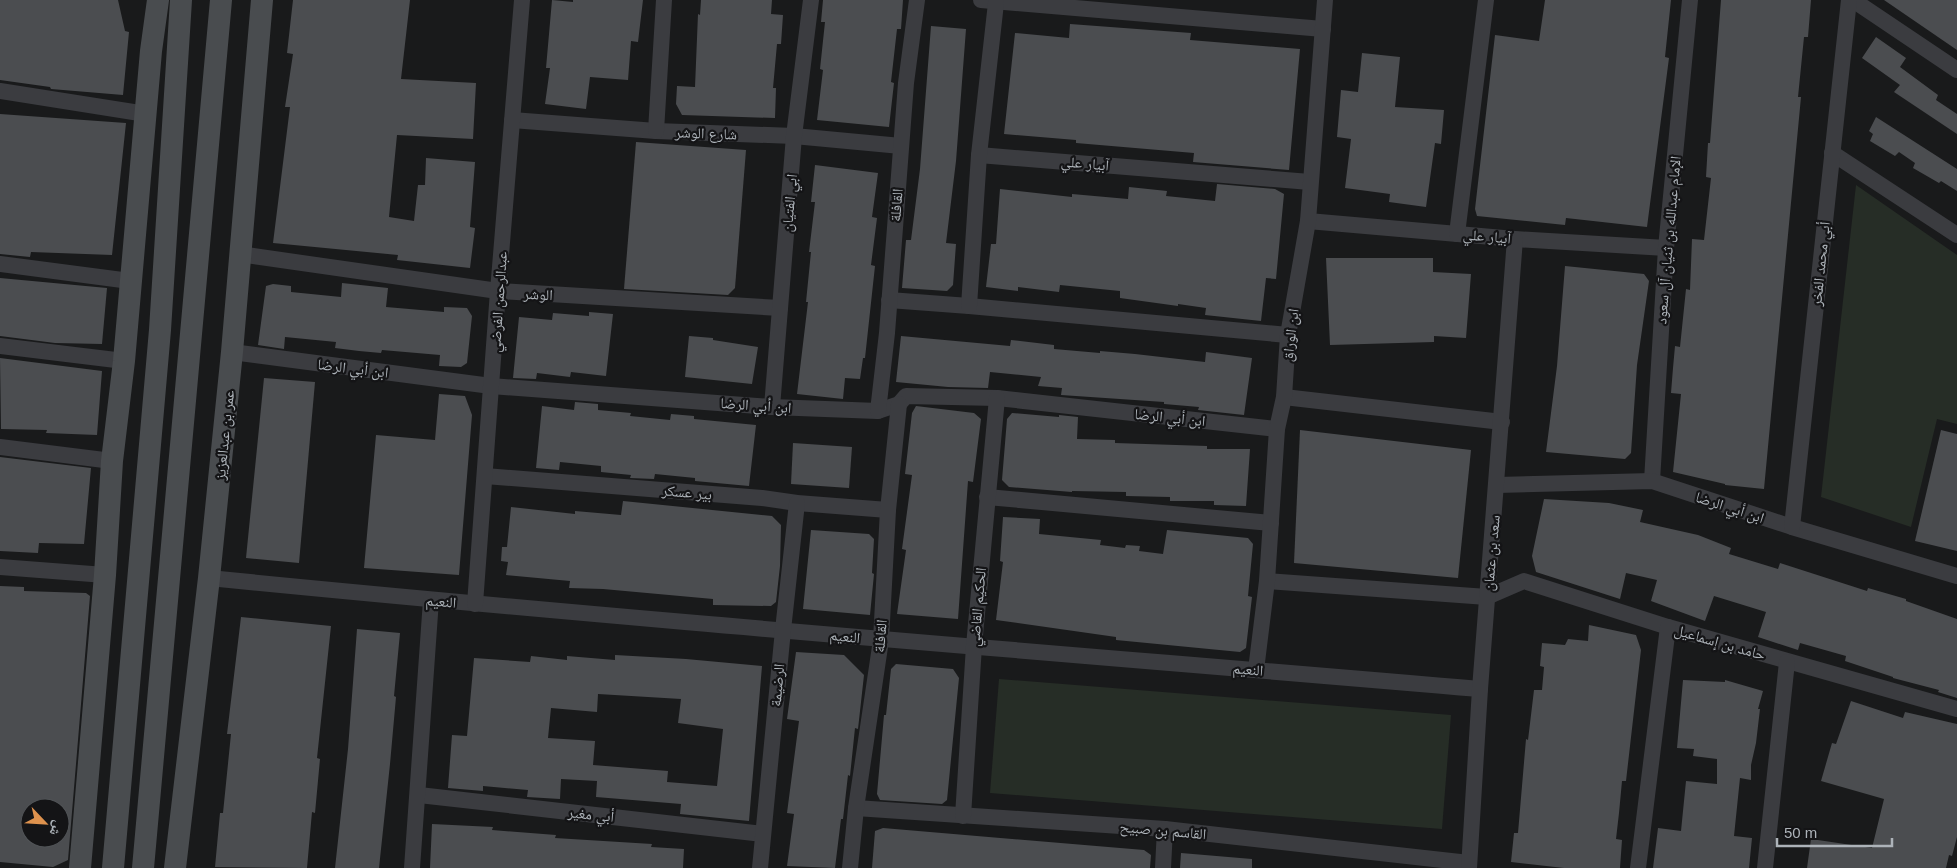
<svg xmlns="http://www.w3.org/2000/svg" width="1957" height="868" font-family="Arial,'Noto Naskh Arabic',sans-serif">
<rect width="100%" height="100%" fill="#191a1b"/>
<g fill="#262d26">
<path d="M1856,185l101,70v169l-20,-5 -26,108 -90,-30z"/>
<path d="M999,679l452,36 -9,114 -452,-36z"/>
</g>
<g fill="#4b4d50" fill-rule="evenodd">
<path d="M0,0h118l7,31 4,1 -6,63 -72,-6 -1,-2 -50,-7z"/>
<path d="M293,0h117l-9,79 75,4 -3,56 -76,-4 -8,82 25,4 4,-36h7l1,-27 49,4 -5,65 5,1 -5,40 -73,-8 1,-5 -125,-12 17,-136h-5l8,-53 -6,-1z"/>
<path d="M552,0l21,2v-2h70l-5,42 -7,-1 -3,39 -38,-3 -4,32 -41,-5 5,-36h-4z"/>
<path d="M701,0h71l-1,14 12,1 -2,29h-4l-4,44h3l-1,30 -93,-3 -6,-11 1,-18 18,1 3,-73 2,1z"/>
<path d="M823,0h80l-2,29h-4l-6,53 3,1 -5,44 -72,-7 6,-50 -3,-1 5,-47h-4z"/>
<path d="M1545,0h126l-6,57 4,1 -22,169 -81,-9 -1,7 -88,-9 -2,-7 20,-174 44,6z"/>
<path d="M1721,0h90l-3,37h-4l-6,60h3l-37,392 -39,-4v-1l-52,-12 8,-78 -10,-1 2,-25 2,-22 5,1 6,-58 4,1 2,-51 12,1 7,-62 -5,-1 2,-34h2z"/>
<path d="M1884,0h73v50z"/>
<path d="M1070,24l121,9 -1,7 110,9 -11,121 -96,-8 1,-9 -118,-10v-3l-72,-6 11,-101 54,5z"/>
<path d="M931,26l35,3 -10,132 -10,82 10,1 -3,41 -6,6 -45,-3 4,-48h5l9,-71z"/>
<path d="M1876,37l30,21 -6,9 38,28 -2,5 21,14v20l-63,-42 6,-7 -38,-27z"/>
<path d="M1362,53l38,4 -5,50 49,3 -3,34 -6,-1 -9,64 -37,-5 1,-8 -45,-6 6,-49 -14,-2 4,-47 17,2z"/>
<path d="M0,114l126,9 -14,132 -81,-3 -1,5 -30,-3z"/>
<path d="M1876,117l81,52v22l-16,-10 -2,2 -26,-15 2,-5 -16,-11 -4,4 -25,-15 3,-7 -4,-3z"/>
<path d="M636,142l110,8 -11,138 -7,7 -104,-6z"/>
<path d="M815,165l63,8 -6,44 5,1 -6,47 4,1 -10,92h-2l-3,21 -15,-1 -2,21 -46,-5 11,-92h-2l5,-50h-2l6,-50h-4z"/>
<path d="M1217,184l58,5 9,5 -8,85 -10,-1 -5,43 -56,-6 1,-7 -28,-4v2l-58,-8v-7l-60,-6 -1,7 -41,-5v4l-32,-4 5,-43h5l4,-55 72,8v-3l56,5 1,-12 38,4 -1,5 49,5z"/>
<path d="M1326,258h107v14l38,2 -5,64 -32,-2v6l-104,3z"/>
<path d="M1565,266l79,8 5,7 -12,84 -6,88 -6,6 -79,-7 11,-86z"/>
<path d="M0,278l107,10 -5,56 -47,-1 -55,-7z"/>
<path d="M342,283l46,5 -2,19 58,5v-5l23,1 5,8 -5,47 -6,4 -22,-1 1,-11 -58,-5 -1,3 -22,-2 -24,-3 1,-6 -51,-5 -1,12 -26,-4 8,-59 7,-2 18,2v6l50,5z"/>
<path d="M589,312l24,2 -7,62 -35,-4 -1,5 -33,-4 -1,6 -23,-1 6,-61 33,3 1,-7 36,3z"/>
<path d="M689,336l24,2v2l45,7 -6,37 -67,-7z"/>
<path d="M901,336l109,10 1,-6 43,5v4l46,4v-2l35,3 70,8 1,-10 46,6 -8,57 -46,-5 1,-3 -35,-3v-2l-103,-7 1,-7 -24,-2 3,-9 -51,-5 -2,16 -40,-1 -52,-5z"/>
<path d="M0,358l102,13 -5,64 -51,-2 1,-3 -46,-1z"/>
<path d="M264,378l51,4 -16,181 -53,-5z"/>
<path d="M439,394l26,2 7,19 -13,160 -95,-7 12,-133 59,5z"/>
<path d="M575,402l23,2v6l33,3 -1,3 40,4 1,-6 23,2v3l62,6 -7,61 -54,-5v-3l-40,-4 -1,5 -24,-1 1,-3 -30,-3v-6l-41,-4 -1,8 -23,-2 6,-62 32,4z"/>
<path d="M916,406l58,7 7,6 -8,63 -5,-1 -10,138 -61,-5 9,-64 -4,-1 10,-74 -7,-1 7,-61z"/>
<path d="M1012,413l47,4v-2l19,2 -1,22 38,1v3l92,3v3h43l-4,57 -32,-1v-4h-44v-4l-44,-1v-4l-54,-1v1l-63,-5 -7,-7 5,-61z"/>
<path d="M1300,430l171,20 -13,128 -164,-15z"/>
<path d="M1941,430l16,4v117l-42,-10z"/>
<path d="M793,443l59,4 -3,41 -58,-4z"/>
<path d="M0,457l91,11 -7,76 -45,-1 -1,10 -38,-2z"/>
<path d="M1544,499l65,4 34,7 -3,12 58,13 33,13 -2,6 49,15 2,-6 87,28 1,-3 38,11v2l51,18v79l-19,-6 1,-2 -46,-12v-1l-48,-16 1,-5 -46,-13 -2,7 -40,-13 8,-25 -52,-16 -9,25 -54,-20 6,-21 -31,-7 -6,26 -84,-27 -4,-16z"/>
<path d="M623,501l149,15 9,9 -1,41 -4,36 -5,4 -58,-1v-6l-110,-10 -34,-1 1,-7 -64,-6 2,-13 -7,-1 1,-14h5l4,-40 64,7v-3l46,4z"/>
<path d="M1003,517l37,2 -1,15 62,6 -1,5 25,3 1,-3 14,1 -1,5 24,3 4,-24 81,8 5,6 -5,52 4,1 -6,51 -6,4 -124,-12v-3l-120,-17 7,-58 -3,-1z"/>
<path d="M811,530l58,4 5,5 -2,34 2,1 -4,41 -67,-6z"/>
<path d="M0,586l24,1v4l62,2 4,3 -22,264 -15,7 -53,-5zM30,808h30v30h-30z"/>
<path d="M241,617l90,9 -14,132 3,1 -5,54 -3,-1 -5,56 -92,-1 5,-54h3l8,-79h-4z"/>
<path d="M1589,625l47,10 5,15 -15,131h-4l-3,32 -3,26 6,1 -2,28h-56l-53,-6 3,-29h4l8,-94 2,1 6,-50h8l2,-23 -4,-1 2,-23 23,2 3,-6 20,2z"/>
<path d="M357,629l43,4 -6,63 2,1 -6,67 -11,104h-44l13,-119z"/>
<path d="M796,652l48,3 20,20 -6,54 -3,-1 -5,48 -2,-1 -5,44h-2l-6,49 -48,-2 7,-52 -7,-1 12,-92 -12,-2z"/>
<path d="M615,655l71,4 76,7 -13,155 -69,-7 1,-10 -85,-7 1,-16 -36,-2 -1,20 -33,-2 1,-7 -45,-4v5l-35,-3 4,-53 15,1 7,-78 56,4 1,-6 36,4v-4l48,4zM598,694l83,5 -3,24 45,6 -6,57 -50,-4 1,-11 -75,-6 2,-24 -47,-3 3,-30 46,4z"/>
<path d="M896,664l57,5 6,9 -12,122 -5,4 -62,-4 -3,-6 7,-79h2l5,-46z"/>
<path d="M1683,680l42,2v-2l38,11 -5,18h2l-4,34 -5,22v15l-11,-2 -6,58 18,2 -3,30h-96l5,-40 23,3 5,-50 31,3v-25l-24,-3 1,-7 -17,-1z"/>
<path d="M1851,701l52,17 2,-6 52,12v113l-5,19 -3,-1 -3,13h-139l4,-29 61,9 12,-49 -63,-18 11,-38 4,1z"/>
<path d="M432,824l61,3 -1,3 64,5 -1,3 97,6 -1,3 33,2 -1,19h-253z"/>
<path d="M883,828l261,22 7,5 -1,13h-278l3,-37z"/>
<path d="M1181,853l71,6v9h-72z"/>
</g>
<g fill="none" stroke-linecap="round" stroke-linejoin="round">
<g stroke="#3b3c40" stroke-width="16">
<path d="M981,0l342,29"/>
<path d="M1853,0l104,70"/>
<path d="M0,91l146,23"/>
<path d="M512,120l144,11 138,5 107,10"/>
<path d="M656,131l8,-131"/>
<path d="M1832,153l125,82"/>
<path d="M979,155l331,27"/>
<path d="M1308,221l207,18 151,9"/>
<path d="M1457,234l29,-234"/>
<path d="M239,254l259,37 282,17"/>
<path d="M0,264l130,17"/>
<path d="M889,300l80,6 319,29"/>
<path d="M969,306l10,-151 17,-152"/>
<path d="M0,346l124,15"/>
<path d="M232,352l259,34 281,21 106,4 21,-7 7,-8 91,2 280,31"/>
<path d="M1284,397l218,25"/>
<path d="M772,407l22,-271 17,-136"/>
<path d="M878,411l9,-78 19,-250 11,-83"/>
<path d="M0,447l112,14"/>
<path d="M485,476l277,22 35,5 91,7"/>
<path d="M1652,481l14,-233 24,-248"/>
<path d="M1497,485l155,-4 140,46 165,49"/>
<path d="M987,497l284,26"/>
<path d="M1792,527l57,-527"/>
<path d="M0,567l105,8"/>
<path d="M209,578c424,42 847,75 1271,111"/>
<path d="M1267,581l220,16 37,-16 144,46 289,82"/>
<path d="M475,604l23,-313 24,-291"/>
<path d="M1256,670l11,-89 10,-152 7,-32 4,-62 20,-114 17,-221"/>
<path d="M419,795l344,39"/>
<path d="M856,808l309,21 304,34"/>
<path d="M963,816l11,-170 23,-248"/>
<path d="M412,868l19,-268"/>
<path d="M760,868l23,-238 14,-127"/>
<path d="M850,868l6,-60 25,-168 7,-130 11,-106"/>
<path d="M1163,868l2,-39"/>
<path d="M1469,868l11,-179 35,-450"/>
<path d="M1638,868l30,-241"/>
<path d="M1765,868l22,-206"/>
</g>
<g stroke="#494c4f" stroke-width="22">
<path d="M80,868l25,-293 7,-114 12,-100 27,-310 7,-51"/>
<path d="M113,868l47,-538 21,-330"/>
<path d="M143,868l78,-868"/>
<path d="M175,868l34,-290 23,-226 30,-352"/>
</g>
</g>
<g text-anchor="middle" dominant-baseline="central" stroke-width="4.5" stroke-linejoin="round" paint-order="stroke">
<g font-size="15" fill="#adb3b9" stroke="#141416">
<text transform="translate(706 133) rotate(2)">شارع الوشر</text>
<text transform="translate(1085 163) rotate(5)">آبيار علي</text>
<text transform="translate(789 203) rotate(-85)">ابي الفتيان</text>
<text transform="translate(896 205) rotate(-86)">القافلة</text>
<text transform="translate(1487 236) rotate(5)">آبيار علي</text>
<text transform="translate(1668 240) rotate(-85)">الإمام عبدالله بن ثنيان آل سعود</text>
<text transform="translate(1820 264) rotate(-84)">أبي محمد الفخر</text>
<text transform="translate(538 294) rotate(3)">الوشر</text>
<text transform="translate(498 302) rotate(-86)">عبدالرحمن الفرضي</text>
<text transform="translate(1290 335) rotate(-83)">ابن الوراق</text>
<text transform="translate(353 368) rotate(7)">ابن أبي الرضا</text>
<text transform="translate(756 405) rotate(4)">ابن أبي الرضا</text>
<text transform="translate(1170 417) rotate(6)">ابن أبي الرضا</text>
<text transform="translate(224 435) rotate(-84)">عمر بن عبدالعزيز</text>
<text transform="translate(687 492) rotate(5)">بير عسكر</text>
<text transform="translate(1730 507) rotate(18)">ابن أبي الرضا</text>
<text transform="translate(1491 553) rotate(-85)">سعد بن عثمان</text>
<text transform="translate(441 601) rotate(5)">النعيم</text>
<text transform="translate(977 607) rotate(-85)">الحكيم القاضي</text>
<text transform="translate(845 636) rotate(6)">النعيم</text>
<text transform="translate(880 636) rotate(-85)">القافلة</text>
<text transform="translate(1720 642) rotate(16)">حامد بن إسماعيل</text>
<text transform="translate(1248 669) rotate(5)">النعيم</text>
<text transform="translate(777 685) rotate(-85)">الرضيمة</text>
<text transform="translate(591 814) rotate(6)">أبي مغير</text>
<text transform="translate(1163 830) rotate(5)">القاسم بن صبيح</text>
</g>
</g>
<g transform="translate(45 823) rotate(115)"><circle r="24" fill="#141416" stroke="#515457"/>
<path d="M0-4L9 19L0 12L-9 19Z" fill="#de924e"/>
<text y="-8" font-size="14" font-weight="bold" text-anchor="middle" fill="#adb3b9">ش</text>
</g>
<path d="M1777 838v8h115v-8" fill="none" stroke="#adb3b9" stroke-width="2.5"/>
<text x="1784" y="838" font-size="15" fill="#adb3b9" stroke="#141416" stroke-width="4" paint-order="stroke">50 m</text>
</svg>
